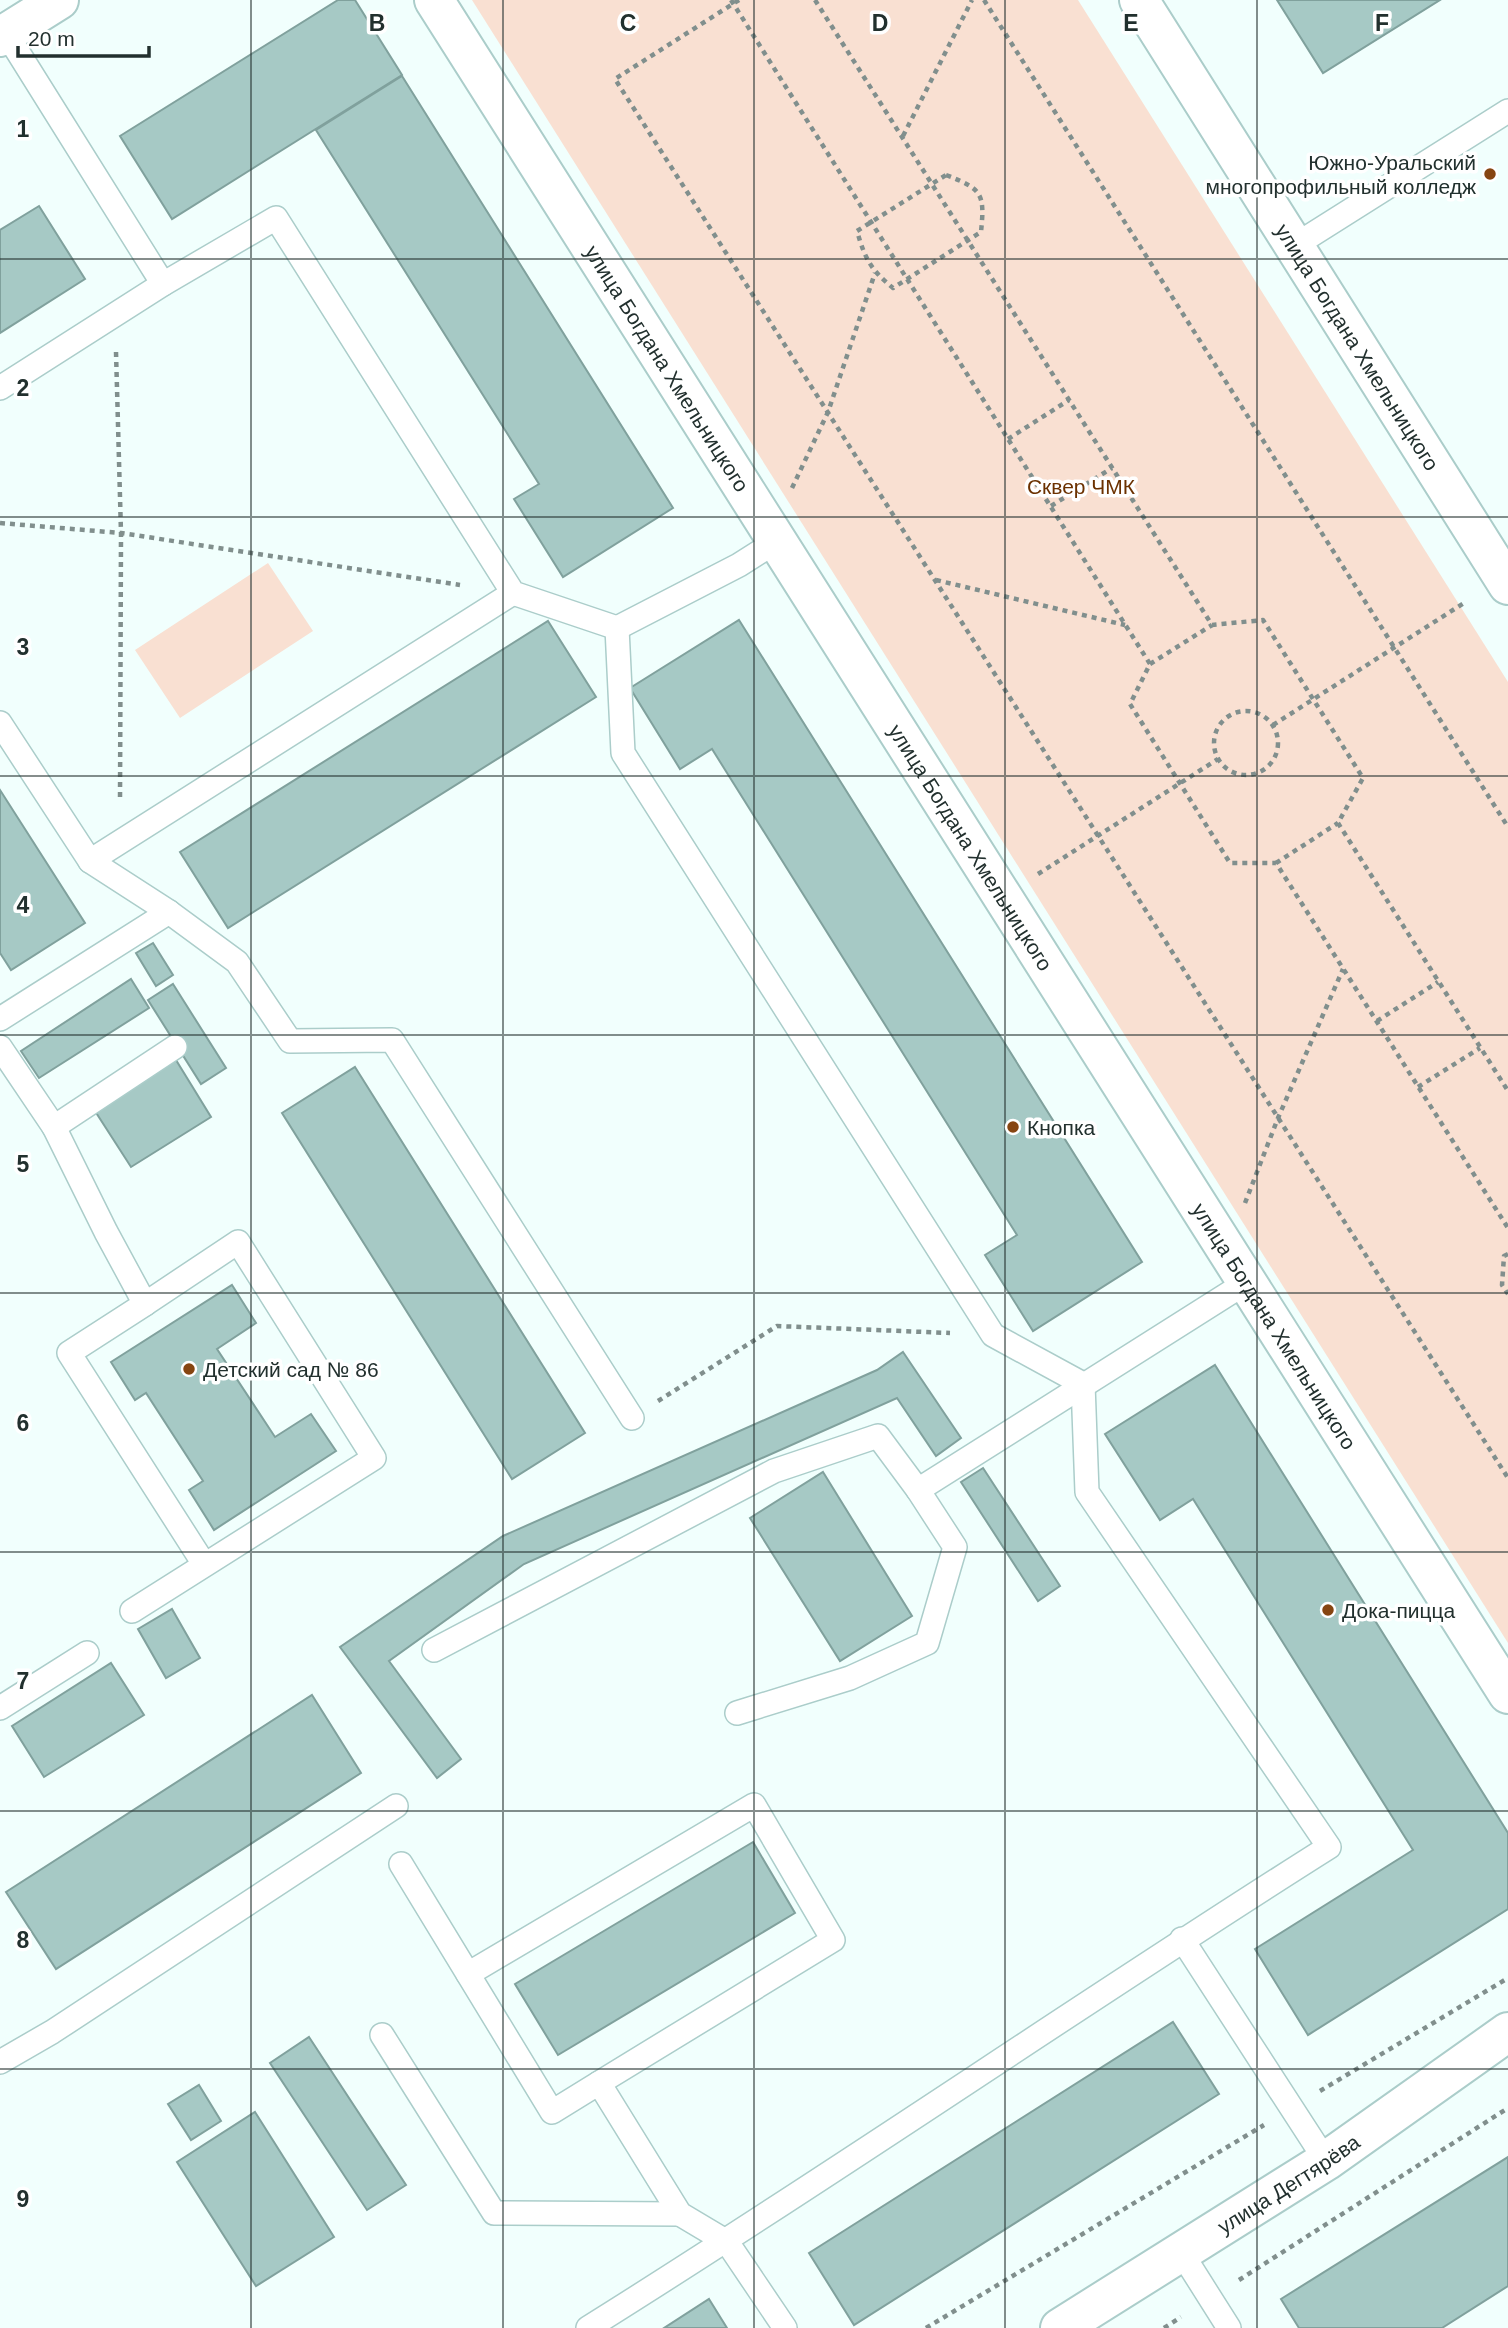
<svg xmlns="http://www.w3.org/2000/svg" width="1508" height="2328" font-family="Helvetica,sans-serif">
<rect width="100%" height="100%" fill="#f1fffd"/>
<g fill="#f9e0d2">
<path d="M472,0h606l430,682v961z"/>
<path d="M268,563l45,68 -133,87 -45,-68z"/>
</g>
<g fill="#a6c9c5" stroke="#80a19d" stroke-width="2">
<path d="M338,0h17l47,75 -230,144 -52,-83z"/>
<path d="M1277,0h163l-117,73z"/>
<path d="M402,76l271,432 -110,69 -49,-78 25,-15 -223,-354z"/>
<path d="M39,206l46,73 -85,54v-103z"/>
<path d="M739,620l403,642 -109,69 -48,-76 32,-20 -305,-486 -32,20 -50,-81z"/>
<path d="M548,621l48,76 -368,231 -48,-76z"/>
<path d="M0,790l85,133 -74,47 -11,-17z"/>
<path d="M153,943l20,32 -17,11 -20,-33z"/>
<path d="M131,979l18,29 -110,70 -18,-27z"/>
<path d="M173,984l53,84 -25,16 -53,-84z"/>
<path d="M176,1060l35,57 -80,50 -36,-56z"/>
<path d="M355,1067l230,366 -73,46 -230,-366z"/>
<path d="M232,1285l24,38 -39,26 58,88 36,-23 25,37 -122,79 -25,-40 14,-9 -57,-88 -11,7 -24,-38z"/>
<path d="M903,1352l58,86 -25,18 -39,-58 -373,166 -135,97 72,98 -24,19 -97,-131 163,-111 374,-166z"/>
<path d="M1215,1365l293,468v76l-200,126 -53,-86 158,-99 -220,-351 -33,21 -55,-86z"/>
<path d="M983,1468l77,118 -22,15 -77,-119z"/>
<path d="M823,1472l89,144 -72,45 -90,-143z"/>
<path d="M172,1609l28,49 -34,20 -28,-49z"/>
<path d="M111,1663l33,52 -100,62 -32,-51z"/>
<path d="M312,1695l49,78 -305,196 -50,-77z"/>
<path d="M753,1842l42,71 -237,142 -43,-71z"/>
<path d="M1173,2022l46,72 -365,231 -45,-72z"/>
<path d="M309,2037l97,148 -39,25 -97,-147z"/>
<path d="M199,2085l22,36 -30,19 -23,-36z"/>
<path d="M255,2112l79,125 -78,49 -79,-124z"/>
<path d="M1508,2157v129l-66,42h-143l-18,-29z"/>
<path d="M709,2299l18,29h-63z"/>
</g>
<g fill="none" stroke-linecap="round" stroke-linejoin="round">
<defs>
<g id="lane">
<path d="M6,33l157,251"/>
<path d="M1294,246l214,-135"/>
<path d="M0,388l163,-104 113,-66 237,375 104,35 6,125 370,582 90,49 4,108 242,355c-249,157 -491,325 -741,481"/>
<path d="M617,628l122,-63 38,-24"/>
<path d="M0,723l90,138 79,51 68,50 53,79 102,-1 240,378"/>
<path d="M90,861l423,-268"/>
<path d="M0,1019l169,-107"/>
<path d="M0,1047l54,80 52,105 39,72 -76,49 135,211"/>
<path d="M54,1127l121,-80"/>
<path d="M132,1611l242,-153 -136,-216 -93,62"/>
<path d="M434,1650l340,-179 104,-35 40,54 329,-208"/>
<path d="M0,1708l87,-55"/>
<path d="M737,1713l113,-35 77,-35 28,-96 -37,-57"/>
<path d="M401,1864l151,248 47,-29 81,131 47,28 58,86"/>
<path d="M1182,1939l144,222"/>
<path d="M468,1974l286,-169 79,135 -234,143"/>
<path d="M382,2035l112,178 186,1"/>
<path d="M0,2062l52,-30 344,-226"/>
<path d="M1181,2252l48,76"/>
</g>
<g id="street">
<path id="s1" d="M434,0l1074,1694"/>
<path id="s2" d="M1060,2328l266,-167 182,-129"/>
</g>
<g id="secondary">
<path id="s3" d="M1139,0l369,585"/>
<path d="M0,37l59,-37"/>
</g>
</defs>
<use href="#lane" stroke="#abcdca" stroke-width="26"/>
<use href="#street" stroke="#abcdca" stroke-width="42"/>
<use href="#secondary" stroke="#abcdca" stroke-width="42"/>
<g stroke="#818f8d" stroke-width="4.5" stroke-dasharray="5 5" stroke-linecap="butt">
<path d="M731,0l419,664 -20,40 100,159h46l232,365"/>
<path d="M739,0l-124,79 893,1399"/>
<path d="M815,0l397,625 51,-5 100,158 -25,45 170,268"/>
<path d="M984,0l524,827"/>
<path d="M903,136l69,-136"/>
<path d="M946,175c36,14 39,18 35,57l-88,56c-22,-18 -28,-29 -36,-57z"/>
<path d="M116,352l5,181 -1,269"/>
<path d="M1008,439l61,-39"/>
<path d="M792,488l36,-76 47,-139"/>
<path d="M1051,506l61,-38"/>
<path d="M0,523l121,10 339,52"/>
<path d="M936,580l189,45"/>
<path d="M1150,664l62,-39"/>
<circle cx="1246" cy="743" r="32"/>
<path d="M1273,725l191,-122"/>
<path d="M1276,863l62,-40"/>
<path d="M1038,874l180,-115"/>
<path d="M1377,1021l61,-39"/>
<path d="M1418,1087l62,-39"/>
<path d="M1245,1203l33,-85 65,-149"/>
<path d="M1508,1254l-4,2 -2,29 6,9"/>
<path d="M658,1401l119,-75 173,7"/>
<path d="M1320,2091l188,-113"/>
<path d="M1239,2280l269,-172"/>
<path d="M926,2328l338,-203"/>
<path d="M1164,2328l17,-11"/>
</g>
<use href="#lane" stroke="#fff" stroke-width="23"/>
<use href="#street" stroke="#fff" stroke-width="38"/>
<use href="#secondary" stroke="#fff" stroke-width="38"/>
</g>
<path fill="none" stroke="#22302e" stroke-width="2" stroke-opacity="0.55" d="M251,0v2328M503,0v2328M754,0v2328M1005,0v2328M1257,0v2328M0,259h1508M0,517h1508M0,776h1508M0,1035h1508M0,1293h1508M0,1552h1508M0,1811h1508M0,2069h1508"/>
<g fill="#864511" stroke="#fff" stroke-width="2.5">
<circle cx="1490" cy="174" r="7"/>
<circle cx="1013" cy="1127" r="7"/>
<circle cx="189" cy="1369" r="7"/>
<circle cx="1328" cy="1610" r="7"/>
</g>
<g text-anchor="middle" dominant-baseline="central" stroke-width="7" stroke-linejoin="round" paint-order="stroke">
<g font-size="21" fill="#22302e" stroke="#fff" text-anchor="start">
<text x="1476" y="162" text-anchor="end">Южно-Уральский<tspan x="1476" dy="24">многопрофильный колледж</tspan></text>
<text x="1027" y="1127">Кнопка</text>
<text x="203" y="1369">Детский сад № 86</text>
<text x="1342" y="1610">Дока-пицца</text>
</g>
<g font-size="21" fill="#22302e" stroke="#fff">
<text stroke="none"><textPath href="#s3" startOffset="410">улица Богдана Хмельницкого</textPath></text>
<text stroke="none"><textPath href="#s1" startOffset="436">улица Богдана Хмельницкого</textPath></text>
<text stroke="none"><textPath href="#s1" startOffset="1003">улица Богдана Хмельницкого</textPath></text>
<text stroke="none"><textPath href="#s1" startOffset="1570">улица Богдана Хмельницкого</textPath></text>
<text stroke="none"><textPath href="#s2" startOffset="270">улица Дегтярёва</textPath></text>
</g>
<g font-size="21" fill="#6b3100" stroke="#fff">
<text x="1081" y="486">Сквер ЧМК</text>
</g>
</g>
<g font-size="23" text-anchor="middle" font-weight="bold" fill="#22302e" stroke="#fff" stroke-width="7" stroke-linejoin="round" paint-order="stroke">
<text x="377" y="31">B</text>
<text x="628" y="31">C</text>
<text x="880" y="31">D</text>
<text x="1131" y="31">E</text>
<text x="1382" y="31">F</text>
<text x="23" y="137">1</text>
<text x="23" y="396">2</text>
<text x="23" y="655">3</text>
<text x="23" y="913">4</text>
<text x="23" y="1172">5</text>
<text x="23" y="1431">6</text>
<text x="23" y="1689">7</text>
<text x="23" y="1948">8</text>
<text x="23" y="2207">9</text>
</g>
<path d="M18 46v10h131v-10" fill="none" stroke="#22302e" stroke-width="3.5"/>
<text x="28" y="46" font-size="21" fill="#22302e" stroke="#ffffff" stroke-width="5" paint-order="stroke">20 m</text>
</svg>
